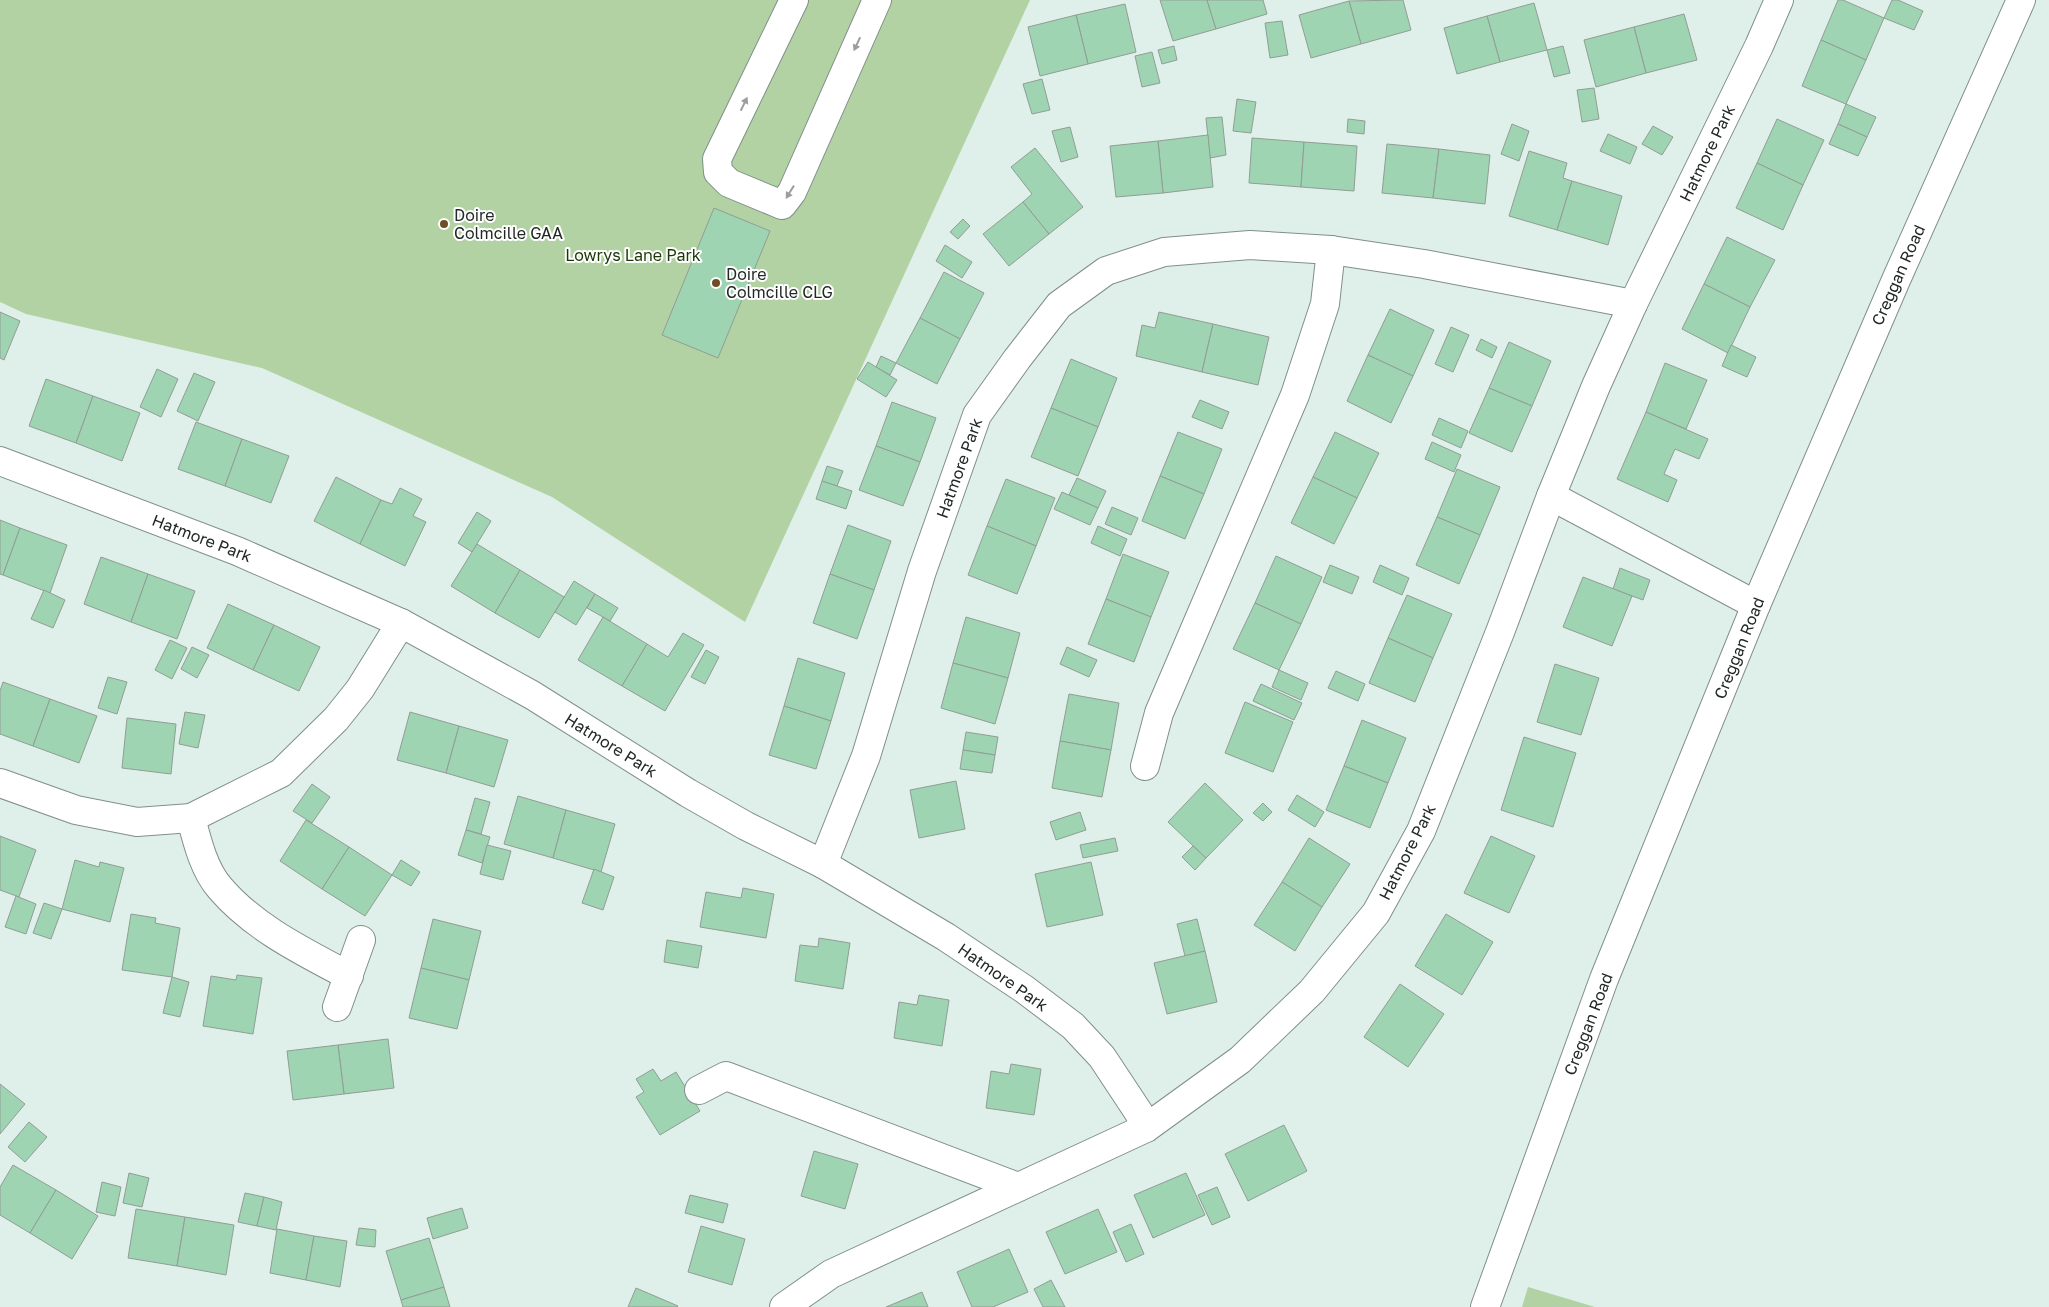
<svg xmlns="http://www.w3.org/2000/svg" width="2049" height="1307" font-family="'Golos Text',sans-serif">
<rect width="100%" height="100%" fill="#dff0eb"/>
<g fill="#b2d2a3">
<path d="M0,0h1030l-285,622 -193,-125 -290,-129 -236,-54 -26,-12z"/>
<path d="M1528,1287l67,20h-73z"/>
</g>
<g fill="#9ed4b2" stroke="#919d95">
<path d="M1160,0h47l9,29 -43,12z"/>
<path d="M1207,0h56l4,14 -51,15z"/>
<path d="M1403,0l8,30 -50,14 -12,-43z"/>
<path d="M1838,0h5l41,18 -18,42 -45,-20z"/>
<path d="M1892,0h6l25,11 -9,19 -30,-12z"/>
<path d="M1349,1l12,43 -50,14 -12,-43z"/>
<path d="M1534,3l13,47 -47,12 -13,-46z"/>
<path d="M1125,4l11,48 -48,12 -12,-49z"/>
<path d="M1684,14l13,46 -51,13 -12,-46z"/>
<path d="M1076,15l12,49 -48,12 -12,-49z"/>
<path d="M1487,16l13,46 -43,12 -13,-46z"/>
<path d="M1282,21l6,34 -18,3 -5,-35z"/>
<path d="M1634,27l12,46 -50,14 -12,-47z"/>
<path d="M1821,40l45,20 -20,44 -44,-18z"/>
<path d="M1174,46l3,14 -15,4 -4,-14z"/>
<path d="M1563,46l7,27 -16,4 -7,-27z"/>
<path d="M1152,52l8,31 -18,4 -7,-31z"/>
<path d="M1042,79l8,31 -18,4 -9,-30z"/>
<path d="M1594,88l5,31 -17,3 -5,-32z"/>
<path d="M1237,99l19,3 -5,31 -18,-2z"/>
<path d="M1846,104l30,13 -9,20 -29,-13z"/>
<path d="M1222,117l4,38 -16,3 -4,-40z"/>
<path d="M1348,119l17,2 -1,13 -17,-2z"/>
<path d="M1777,119l47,21 -21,45 -46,-22z"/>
<path d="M1512,124l17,7 -10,30 -18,-7z"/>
<path d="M1838,124l29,13 -9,19 -29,-12z"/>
<path d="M1653,126l20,11 -11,18 -20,-11z"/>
<path d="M1070,127l8,30 -17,5 -9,-31z"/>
<path d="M1608,134l29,13 -7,17 -30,-13z"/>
<path d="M1208,135l5,52 -50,6 -5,-52z"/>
<path d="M1252,138l52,4 -3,45 -52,-4z"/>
<path d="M1158,141l5,52 -47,4 -6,-51z"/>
<path d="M1304,142l53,4 -3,45 -53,-4z"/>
<path d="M1387,144l52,5 -6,49 -51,-5z"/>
<path d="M1035,148l48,59 -34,27 -26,-32 9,-8 -21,-27z"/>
<path d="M1439,149l51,6 -5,49 -52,-6z"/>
<path d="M1529,151l38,12 -4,15 9,3 -15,49 -48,-14z"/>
<path d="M1757,163l46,22 -20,45 -47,-22z"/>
<path d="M1572,181l50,15 -14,49 -51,-15z"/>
<path d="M1023,202l26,32 -40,32 -26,-32z"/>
<path d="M714,208l56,23 -52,127 -56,-23z"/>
<path d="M963,219l7,7 -12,13 -8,-7z"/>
<path d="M1727,237l48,23 -25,47 -46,-23z"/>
<path d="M945,245l27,17 -10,16 -26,-17z"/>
<path d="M944,272l40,21 -24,46 -40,-21z"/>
<path d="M1704,284l46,23 -22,46 -46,-24z"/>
<path d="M1390,309l44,21 -21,46 -45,-21z"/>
<path d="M0,312l20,9 -16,39 -4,-2z"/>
<path d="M1159,312l54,12 -11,48 -66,-16 6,-31 13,3z"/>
<path d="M920,318l40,21 -23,45 -41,-21z"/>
<path d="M1213,324l56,13 -11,48 -56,-13z"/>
<path d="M1451,327l18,8 -16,37 -18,-8z"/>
<path d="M1481,339l16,8 -5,11 -16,-8z"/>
<path d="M1509,342l42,19 -19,45 -43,-18z"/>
<path d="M1731,345l25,12 -9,20 -25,-11z"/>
<path d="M1368,355l45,21 -22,47 -44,-22z"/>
<path d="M881,356l15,7 -6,12 -14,-8z"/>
<path d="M1071,359l46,19 -19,49 -47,-19z"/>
<path d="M868,362l29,18 -11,17 -29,-18z"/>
<path d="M1665,363l42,17 -21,49 -40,-17z"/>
<path d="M157,369l21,10 -17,38 -21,-10z"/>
<path d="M194,373l21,9 -17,39 -21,-10z"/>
<path d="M46,379l47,17 -17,47 -47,-17z"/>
<path d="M1489,388l43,18 -20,46 -43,-19z"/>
<path d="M93,396l47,17 -18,48 -46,-18z"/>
<path d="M1200,400l29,12 -7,17 -30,-12z"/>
<path d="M892,402l44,16 -16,44 -44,-16z"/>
<path d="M1051,408l47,19 -20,49 -47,-19z"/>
<path d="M1646,412l62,27 -9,20 -24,-10 -11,25 13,6 -9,22 -51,-23z"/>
<path d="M1439,418l29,13 -7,17 -29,-13z"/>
<path d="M196,422l46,17 -17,47 -47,-17z"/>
<path d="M1178,432l44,17 -18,45 -44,-18z"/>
<path d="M1335,432l44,21 -22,45 -44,-21z"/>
<path d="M242,439l47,17 -18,47 -46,-17z"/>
<path d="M1432,442l29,13 -7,17 -29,-13z"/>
<path d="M876,446l44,16 -17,44 -44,-16z"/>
<path d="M827,466l16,5 -6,15 -15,-5z"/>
<path d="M1457,469l43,18 -20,48 -43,-18z"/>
<path d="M1160,476l44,18 -19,45 -43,-18z"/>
<path d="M336,477l45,23 -21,44 -46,-23z"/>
<path d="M1313,477l44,21 -23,46 -43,-21z"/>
<path d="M1077,478l29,13 -8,17 -29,-13z"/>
<path d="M1006,479l49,19 -19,48 -49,-20z"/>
<path d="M822,481l30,10 -6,18 -30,-10z"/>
<path d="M400,488l22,11 -9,17 13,6 -21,44 -45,-22 21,-44 11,4z"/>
<path d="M1062,492l36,16 -8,17 -36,-16z"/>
<path d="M1112,507l26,11 -7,17 -26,-11z"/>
<path d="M477,512l14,9 -19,31 -14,-9z"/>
<path d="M1437,517l43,18 -21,49 -43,-19z"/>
<path d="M0,520l20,8 -17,47 -3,-1z"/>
<path d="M848,525l43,16 -17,49 -44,-16z"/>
<path d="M987,526l49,20 -19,48 -49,-19z"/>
<path d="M1098,526l29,13 -7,17 -29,-13z"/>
<path d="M20,528l47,17 -17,48 -47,-18z"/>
<path d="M477,544l43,26 -25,43 -44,-27z"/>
<path d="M1123,554l46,18 -18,45 -45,-18z"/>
<path d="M1276,556l46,21 -21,47 -46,-21z"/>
<path d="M101,557l47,17 -17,48 -47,-18z"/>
<path d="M1330,565l29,12 -7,17 -29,-12z"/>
<path d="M1380,565l29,13 -7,17 -29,-13z"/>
<path d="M1620,568l30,12 -7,20 -30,-11z"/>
<path d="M520,570l44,27 -25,41 -44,-25z"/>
<path d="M148,574l47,17 -18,48 -46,-17z"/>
<path d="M830,574l44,16 -17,49 -44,-16z"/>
<path d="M1583,577l49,19 -20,50 -49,-19z"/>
<path d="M574,581l21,13 -19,31 -21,-13z"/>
<path d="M44,590l21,10 -12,28 -22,-9z"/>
<path d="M595,594l23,14 -8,13 -23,-13z"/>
<path d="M1407,595l45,19 -19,44 -45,-20z"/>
<path d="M1106,599l45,18 -17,45 -46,-18z"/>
<path d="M1255,603l46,21 -22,46 -46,-21z"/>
<path d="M228,604l46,21 -21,45 -46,-22z"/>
<path d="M603,617l44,27 -25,42 -44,-26z"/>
<path d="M966,617l54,16 -12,45 -55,-15z"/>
<path d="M274,625l46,22 -21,44 -46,-21z"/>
<path d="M683,633l21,12 -39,66 -43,-25 25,-42 21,13z"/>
<path d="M1388,638l45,20 -18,44 -46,-19z"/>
<path d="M170,640l17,8 -15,31 -17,-9z"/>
<path d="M192,647l17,8 -12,23 -16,-9z"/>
<path d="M1067,647l30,13 -8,17 -29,-13z"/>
<path d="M706,650l13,7 -14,27 -14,-7z"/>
<path d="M798,658l47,15 -14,48 -47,-15z"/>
<path d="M953,663l55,15 -13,46 -54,-16z"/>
<path d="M1555,664l44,14 -18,57 -44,-13z"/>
<path d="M1279,670l29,13 -7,17 -29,-13z"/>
<path d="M1336,671l29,13 -7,17 -30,-13z"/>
<path d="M108,677l19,5 -10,32 -19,-6z"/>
<path d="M3,682l47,17 -17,47 -33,-12v-43z"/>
<path d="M1261,684l41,19 -8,17 -41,-19z"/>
<path d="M1069,694l50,9 -8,47 -51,-9z"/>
<path d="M50,699l47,17 -18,47 -46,-17z"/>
<path d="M1245,702l48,20 -20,50 -48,-19z"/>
<path d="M784,706l47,15 -15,48 -47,-14z"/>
<path d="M185,712l20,3 -7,33 -19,-4z"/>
<path d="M410,712l49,14 -13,47 -49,-13z"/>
<path d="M127,718l49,6 -5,50 -49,-6z"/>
<path d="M1362,720l44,18 -18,45 -44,-17z"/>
<path d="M459,726l49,14 -14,47 -48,-14z"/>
<path d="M966,732l32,5 -3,18 -32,-5z"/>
<path d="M1524,737l52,16 -23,74 -52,-17z"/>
<path d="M1060,741l51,9 -9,47 -50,-9z"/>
<path d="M963,750l32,5 -3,18 -32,-4z"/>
<path d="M1344,766l44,17 -18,45 -44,-18z"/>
<path d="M956,781l9,48 -46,9 -9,-48z"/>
<path d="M1205,783l38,37 -37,38 -38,-36z"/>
<path d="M312,784l18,13 -18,26 -19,-12z"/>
<path d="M1297,795l27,17 -9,15 -27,-17z"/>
<path d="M518,796l48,14 -13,48 -49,-14z"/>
<path d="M475,798l15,4 -9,32 -15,-4z"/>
<path d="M1263,803l9,9 -9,9 -10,-8z"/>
<path d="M566,810l49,14 -14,48 -48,-14z"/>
<path d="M1080,812l6,18 -30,10 -6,-18z"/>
<path d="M306,820l43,27 -27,42 -42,-28z"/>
<path d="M466,830l24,7 -8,26 -24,-8z"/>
<path d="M0,836l36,14 -17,47 -19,-7z"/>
<path d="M1491,836l44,20 -26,57 -45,-20z"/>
<path d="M1115,838l3,13 -35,7 -3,-13z"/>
<path d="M1309,838l41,26 -28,43 -40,-25z"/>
<path d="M487,845l24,6 -8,29 -23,-6z"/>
<path d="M1193,846l13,12 -11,12 -13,-13z"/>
<path d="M349,847l43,28 -27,41 -43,-27z"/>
<path d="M75,860l24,7 1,-5 24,6 -14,54 -48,-13z"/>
<path d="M401,860l19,12 -9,14 -19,-11z"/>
<path d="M1091,862l12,53 -56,12 -12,-53z"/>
<path d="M594,869l20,8 -11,33 -21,-7z"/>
<path d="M1282,882l40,25 -27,44 -41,-26z"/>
<path d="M743,888l31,6 -8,44 -66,-11 6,-35 35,6z"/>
<path d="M16,896l20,8 -10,30 -21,-7z"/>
<path d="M44,903l18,6 -11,30 -18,-6z"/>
<path d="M131,914l25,4 -1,5 25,5 -8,49 -50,-7z"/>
<path d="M1446,914l47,28 -31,53 -47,-29z"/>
<path d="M433,919l48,12 -12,49 -48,-12z"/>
<path d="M1197,919l8,32 -20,5 -8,-32z"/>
<path d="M819,938l31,5 -7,46 -48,-8 5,-36 18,2z"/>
<path d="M667,940l35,6 -4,22 -34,-6z"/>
<path d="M1205,951l12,51 -50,12 -13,-51z"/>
<path d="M421,968l48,12 -12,49 -48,-11z"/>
<path d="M237,975l25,3 -9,56 -50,-8 8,-50 25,4z"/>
<path d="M172,977l17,5 -9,35 -17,-4z"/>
<path d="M1400,984l44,30 -36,53 -44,-30z"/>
<path d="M919,995l30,5 -7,46 -48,-8 5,-36 18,3z"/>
<path d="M388,1039l6,49 -50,6 -6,-49z"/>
<path d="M338,1045l6,49 -51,6 -6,-49z"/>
<path d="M1011,1064l30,5 -7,46 -48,-7 5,-37 18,3z"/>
<path d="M653,1069l8,12 15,-9 24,39 -40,24 -24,-38 8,-5 -8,-13z"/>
<path d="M0,1084l25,20 -25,30z"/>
<path d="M29,1122l18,15 -22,25 -17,-15z"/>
<path d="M1284,1125l23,46 -59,30 -23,-47z"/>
<path d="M814,1151l44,13 -13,45 -44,-13z"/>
<path d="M13,1165l43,25 -26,43 -30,-18v-28z"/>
<path d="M129,1173l20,5 -7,29 -19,-4z"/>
<path d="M1186,1173l19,42 -52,23 -19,-43z"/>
<path d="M102,1182l19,5 -6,29 -19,-4z"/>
<path d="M1217,1187l13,30 -18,8 -14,-30z"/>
<path d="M56,1190l42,26 -26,43 -42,-26z"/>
<path d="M245,1193l19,4 -7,29 -19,-4z"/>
<path d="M690,1195l38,9 -5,19 -38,-10z"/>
<path d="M264,1197l18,5 -6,28 -19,-4z"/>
<path d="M462,1208l6,20 -35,11 -6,-21z"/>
<path d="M136,1209l49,8 -8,49 -49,-8z"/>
<path d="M1098,1209l19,43 -52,22 -19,-42z"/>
<path d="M185,1217l49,8 -8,50 -49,-9z"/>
<path d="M1131,1224l13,30 -18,8 -13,-30z"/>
<path d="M701,1226l44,13 -13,46 -44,-13z"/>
<path d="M359,1228l17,2 -1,17 -19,-2z"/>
<path d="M277,1229l37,7 -8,44 -36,-7z"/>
<path d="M314,1236l33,5 -7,46 -34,-7z"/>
<path d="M429,1238l15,49 -43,13 -15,-49z"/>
<path d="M1009,1249l19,43 -35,15h-21l-15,-35z"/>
<path d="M1051,1280l14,27h-22l-9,-18z"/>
<path d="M444,1287l6,20h-47l-2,-7z"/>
<path d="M636,1288l42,18 -1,1h-49z"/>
<path d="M922,1292l6,15h-42z"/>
</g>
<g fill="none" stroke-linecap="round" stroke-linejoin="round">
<defs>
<g id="minor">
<path d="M794,0l-77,159 1,13 11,11 53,22 10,-13 85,-192"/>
<path d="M0,461l237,90 164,72 131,72 156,98 58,33 77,38 123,73 78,52 49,37 29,31 37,56 7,15"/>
<path d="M1551,496l205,109"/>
<path d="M1145,766l14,-53 136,-318 30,-91 6,-54"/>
<path d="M0,783l76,27 61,12 54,-4 90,-45 55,-54 24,-30 41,-66"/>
<path d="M191,818c6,23 13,52 29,70 34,40 84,64 129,88"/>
<path d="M823,864l43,-108 56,-185 55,-156 40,-56 42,-54 47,-34 58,-19 86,-7 81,5 93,14 209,40"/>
<path d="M337,1007l24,-67"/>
<path d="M699,1090l27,-14 292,111"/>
<path d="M784,1307l47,-33 315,-146 94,-68 72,-69 64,-78 45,-82 79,-199 51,-136 45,-110 37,-82 126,-258 20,-46"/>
</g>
<path id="major" d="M1485,1307l119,-328 152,-374 140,-325 125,-280"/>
</defs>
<use href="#minor" stroke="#808f8b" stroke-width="30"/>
<use href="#major" stroke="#808f8b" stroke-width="30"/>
<use href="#minor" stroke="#fff" stroke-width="28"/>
<use href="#major" stroke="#fff" stroke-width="28"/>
</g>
<defs><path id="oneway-solid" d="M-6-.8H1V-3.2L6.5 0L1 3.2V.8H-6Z" transform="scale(1.25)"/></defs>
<g fill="#9c9e9d">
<use href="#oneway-solid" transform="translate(857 44) rotate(115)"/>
<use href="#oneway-solid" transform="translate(744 104) rotate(-64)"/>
<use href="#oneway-solid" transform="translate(790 192) rotate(122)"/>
</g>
<g fill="#6e4e24" stroke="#fff" stroke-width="2">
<circle cx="444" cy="224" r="5"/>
<circle cx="716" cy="283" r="5"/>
</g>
<g text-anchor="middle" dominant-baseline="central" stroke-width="4" stroke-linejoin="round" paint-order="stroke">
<g font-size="16" fill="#222826" stroke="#fff">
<text transform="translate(1707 153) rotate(-64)">Hatmore Park</text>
<text transform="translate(1898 275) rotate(-66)">Creggan Road</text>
<text transform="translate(959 468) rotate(-70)">Hatmore Park</text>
<text transform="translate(202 538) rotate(21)">Hatmore Park</text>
<text transform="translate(1739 648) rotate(-68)">Creggan Road</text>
<text transform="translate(611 745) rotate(32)">Hatmore Park</text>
<text transform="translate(1407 852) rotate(-63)">Hatmore Park</text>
<text transform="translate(1003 977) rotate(35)">Hatmore Park</text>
<text transform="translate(1588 1024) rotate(-69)">Creggan Road</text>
</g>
<g font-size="16" fill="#222826" stroke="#fff" text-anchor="start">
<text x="454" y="215">Doire<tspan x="454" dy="18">Colmcille GAA</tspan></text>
<text x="726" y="274">Doire<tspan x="726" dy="18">Colmcille CLG</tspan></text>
</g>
<g font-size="16" fill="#1a3805" stroke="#fff">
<text x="633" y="255">Lowrys Lane Park</text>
</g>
</g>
</svg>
